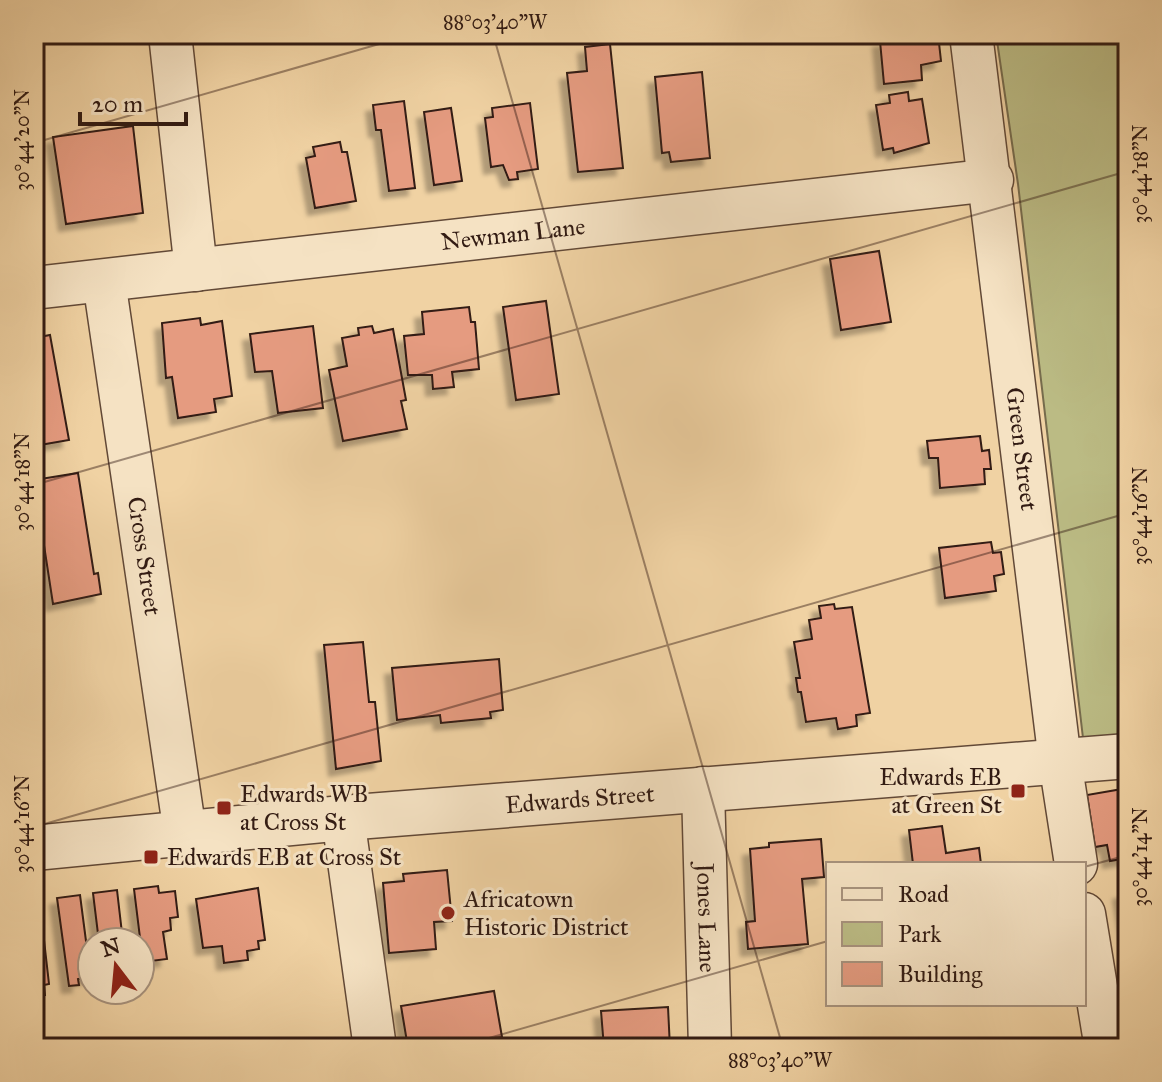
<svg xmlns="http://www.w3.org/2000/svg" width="1162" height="1082" font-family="'IM FELL Great Primer',serif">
<defs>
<filter id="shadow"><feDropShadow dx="-7" dy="7" stdDeviation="2" flood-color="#0004"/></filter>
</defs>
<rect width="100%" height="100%" fill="#f0d2a3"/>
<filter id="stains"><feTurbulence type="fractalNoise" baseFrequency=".0025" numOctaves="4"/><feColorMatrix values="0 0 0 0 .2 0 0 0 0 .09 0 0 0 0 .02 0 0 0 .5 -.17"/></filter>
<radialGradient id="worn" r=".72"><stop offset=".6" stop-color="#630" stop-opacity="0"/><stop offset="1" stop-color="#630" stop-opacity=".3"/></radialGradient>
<path fill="#bbbb84" stroke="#766b4c" stroke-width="2" d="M996,34h132v701l-45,3 -65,-554z"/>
<g fill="#e59b80" stroke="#321b13" stroke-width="2" filter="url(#shadow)">
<path d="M938,34l3,27 -20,4 1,15 -38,4 -4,-43z"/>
<path d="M610,44l13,124 -45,4 -11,-99 20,-2 -2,-24z"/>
<path d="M702,72l8,86 -39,4 -2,-10 -7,1 -7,-76z"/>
<path d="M908,92l1,9 13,-2 7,44 -35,10 -1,-5 -10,2 -7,-45 14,-2 -1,-8z"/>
<path d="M404,101l11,87 -26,3 -8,-61h-5l-3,-25z"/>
<path d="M530,103l8,66 -21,3 1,7 -9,1 -6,-15 -12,2 -6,-49 8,-1 -1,-9z"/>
<path d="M451,108l11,73 -28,4 -10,-73z"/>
<path d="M133,126l10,87 -77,11 -13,-87z"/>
<path d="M340,142l2,10h5l9,49 -41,7 -9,-50 9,-2 -2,-9z"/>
<path d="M879,251l12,71 -50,8 -11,-71z"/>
<path d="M546,301l13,93 -43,6 -13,-93z"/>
<path d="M469,307l2,15h4l4,47 -27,3 2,15 -21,2 -1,-14h-24l-4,-39 20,-2 -2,-22z"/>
<path d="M200,318l1,7 21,-4 10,75 -18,3 2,13 -38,6 -6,-41 -6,1 -4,-55z"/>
<path d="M313,326l10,82 -45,5 -6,-42 -17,1 -5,-38z"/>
<path d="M372,326l2,7 19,-4 13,71 -5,1 6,28 -64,12 -14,-71 18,-4 -5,-28 17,-3 -1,-7z"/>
<path d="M50,335l19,105 -35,6v-108z"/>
<path d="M980,436l2,15 7,-1 2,19h-7l1,15 -45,4 -2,-30h-9l-2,-17z"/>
<path d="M78,473l16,101 4,-1 3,21 -48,10 -19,-124z"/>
<path d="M991,542l2,11 8,-1 3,22 -10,2 2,15 -51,7 -6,-50z"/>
<path d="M834,604l1,5 17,-2 18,106 -14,2 1,11 -19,3 -2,-11 -30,4 -5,-30h-3l-2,-14h4l-6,-36 18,-3 -3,-19 12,-2 -2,-12z"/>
<path d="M363,642l6,60h6l6,59 -45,8 -12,-124z"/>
<path d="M499,659l4,51 -13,2 1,6 -50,5 -1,-8 -43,5 -5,-52z"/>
<path d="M1128,788v70l-18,3 -3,-16 -12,2 -8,-52z"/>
<path d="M942,826l4,27 33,-5 2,16h-68l-4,-34z"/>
<path d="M821,839l3,38 -22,2 6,65 -60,5 -2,-27 9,-1 -5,-72 19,-2v-4z"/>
<path d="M447,870l5,51 -18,1 2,27 -47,4 -6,-70 21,-2 -1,-7z"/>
<path d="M158,886l1,7 16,-2 3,26 -8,1 1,12 -8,2 4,27 -24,3 -9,-73z"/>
<path d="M258,888l7,52 -7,1 1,8 -12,2 1,9 -24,3 -2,-17 -19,2 -7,-49z"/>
<path d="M117,890l6,52h-24l-6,-49z"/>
<path d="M1128,891v48l-8,-46z"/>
<path d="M80,895l6,46 10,1h-4v14l-5,1 2,20 -11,2 1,6 -10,1 -12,-88z"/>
<path d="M40,905l9,79 -5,1 1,10 -11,1v-90z"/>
<path d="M494,991l8,46 -94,11 -7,-42z"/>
<path d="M668,1007l2,41h-66l-3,-37z"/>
</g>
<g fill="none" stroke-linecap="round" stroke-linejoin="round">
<defs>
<g id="minor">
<path d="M170,34l26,236"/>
<path id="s1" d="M971,34l89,727 16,103"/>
<path id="s2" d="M104,281l81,552"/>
<path id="s3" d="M34,288l958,-108"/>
<path id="s4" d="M703,788l7,260"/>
<path d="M343,818l32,230"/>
<path d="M1084,914l22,134"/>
</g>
<g id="tertiary">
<path id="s5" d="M34,848l309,-30 785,-62"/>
</g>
</defs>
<use href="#minor" stroke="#624937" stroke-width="45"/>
<use href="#tertiary" stroke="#624937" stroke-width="47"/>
<use href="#minor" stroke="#f5e2c3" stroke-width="42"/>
<use href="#tertiary" stroke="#f5e2c3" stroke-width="44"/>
</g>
<path fill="none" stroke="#321b13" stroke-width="2" stroke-opacity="0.45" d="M493,34l290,1014M34,143l380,-109M34,485l1094,-314M34,827l1094,-314M1084,867l44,-12M34,1009l11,39M454,1048l374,-107"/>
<g fill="#8f2418" stroke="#f5e2c3" stroke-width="3">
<rect x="1010" y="783" width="16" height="16" rx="4"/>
<rect x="216" y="800" width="16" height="16" rx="4"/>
<rect x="143" y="849" width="16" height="16" rx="4"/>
<circle cx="448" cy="913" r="8"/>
</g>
<g text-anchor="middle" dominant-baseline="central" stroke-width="6" stroke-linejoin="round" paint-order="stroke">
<g font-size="24" fill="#321b13" stroke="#f5e2c3">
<text stroke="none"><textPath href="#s3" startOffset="482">Newman Lane</textPath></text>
<text stroke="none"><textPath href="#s1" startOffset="418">Green Street</textPath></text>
<text stroke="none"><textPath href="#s2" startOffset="278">Cross Street</textPath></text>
<text stroke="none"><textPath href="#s5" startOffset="548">Edwards Street</textPath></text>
<text stroke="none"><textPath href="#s4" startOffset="130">Jones Lane</textPath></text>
</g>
<g font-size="24" fill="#321b13" stroke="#f5e2c3" text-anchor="start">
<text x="1002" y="777" text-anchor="end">Edwards EB<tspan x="1002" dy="28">at Green St</tspan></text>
<text x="240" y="794">Edwards WB<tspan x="240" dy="28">at Cross St</tspan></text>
<text x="167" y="857">Edwards EB at Cross St</text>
<text x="464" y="899">Africatown<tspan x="464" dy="28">Historic District</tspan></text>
</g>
</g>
<rect width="1162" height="1082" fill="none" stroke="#f0d2a3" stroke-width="88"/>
<rect x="826" y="862" width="260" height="144" fill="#f5e2c3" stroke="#a7927d" stroke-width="2"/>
<rect x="842" y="888" width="40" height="12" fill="#f5e2c3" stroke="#a7927d" stroke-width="2"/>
<text x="898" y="902" font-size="24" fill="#321b13">Road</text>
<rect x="842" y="922" width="40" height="24" fill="#bbbb84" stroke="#a7927d" stroke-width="2"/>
<text x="898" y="942" font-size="24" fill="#321b13">Park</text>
<rect x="842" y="962" width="40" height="24" fill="#e59b80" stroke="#a7927d" stroke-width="2"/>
<text x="898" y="982" font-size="24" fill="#321b13">Building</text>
<g transform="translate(116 966) rotate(344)"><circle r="38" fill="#f5e2c3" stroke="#a7927d" stroke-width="2"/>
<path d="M0-6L14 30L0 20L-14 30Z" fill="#8f2418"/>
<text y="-12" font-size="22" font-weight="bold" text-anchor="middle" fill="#321b13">N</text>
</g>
<path d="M80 112v12h106v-12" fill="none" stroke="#321b13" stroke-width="4"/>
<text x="92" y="112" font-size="24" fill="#321b13" stroke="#f5e2c3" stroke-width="6" paint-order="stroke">20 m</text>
<rect x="44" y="44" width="1074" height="994" fill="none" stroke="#321b13" stroke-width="3"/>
<g font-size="20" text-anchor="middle" fill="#321b13">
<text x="495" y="29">88°03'40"W</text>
<text transform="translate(22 140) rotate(-90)" y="7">30°44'20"N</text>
<text transform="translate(1140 174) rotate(-90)" y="7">30°44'18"N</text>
<text transform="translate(22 482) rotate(-90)" y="7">30°44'18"N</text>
<text transform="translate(1140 516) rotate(-90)" y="7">30°44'16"N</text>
<text transform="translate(22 824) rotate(-90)" y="7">30°44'16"N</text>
<text transform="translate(1140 857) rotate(-90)" y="7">30°44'14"N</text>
<text x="780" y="1067">88°03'40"W</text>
</g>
<rect width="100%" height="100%" filter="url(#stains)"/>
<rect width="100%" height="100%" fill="url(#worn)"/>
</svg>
